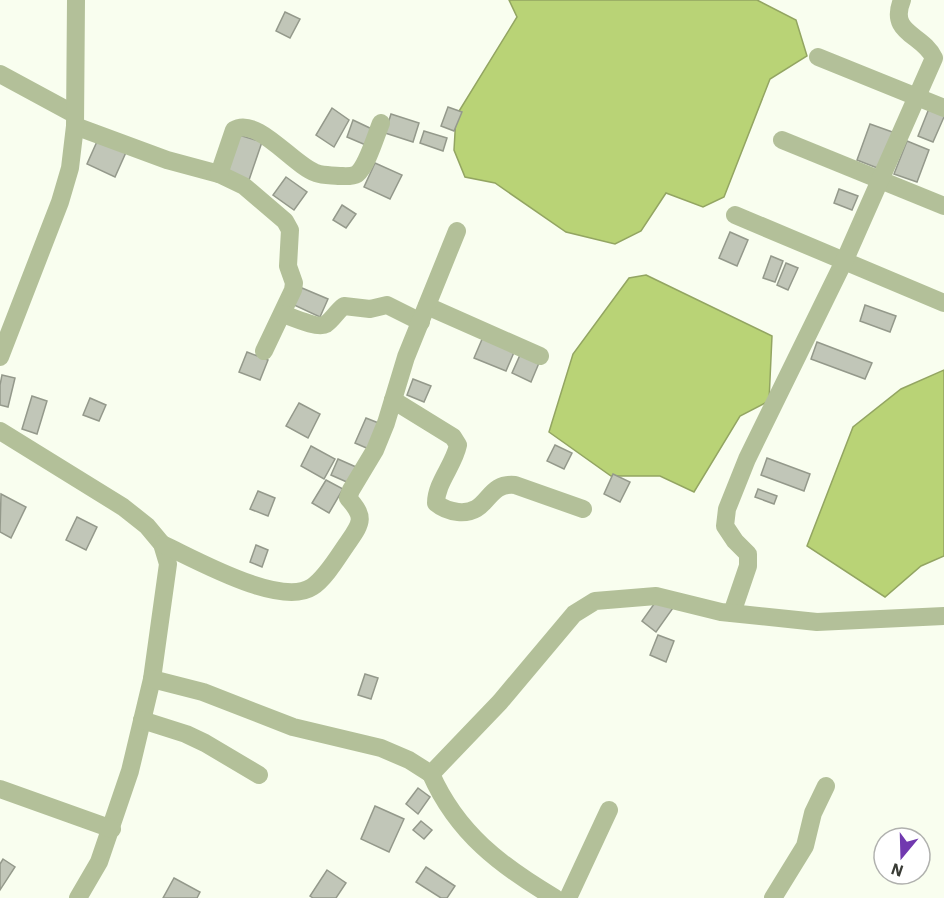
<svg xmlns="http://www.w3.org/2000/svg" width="944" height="898" font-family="'IBM Plex Sans',sans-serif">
<rect width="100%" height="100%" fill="#f9feef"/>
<g fill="#b9d376" stroke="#93a562" stroke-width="1.5">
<path d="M509,0h248l39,20 11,36 -37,23 -46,118 -21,10 -37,-14 -25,38 -26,13 -49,-12 -71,-49 -30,-6 -11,-27 2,-34 61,-99z"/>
<path d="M646,275l126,61 -3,65 -29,15 -46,76 -34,-16h-49l-62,-44 24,-78 56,-76z"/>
<path d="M944,370v186l-23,10 -36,31 -78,-51 46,-119 48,-38z"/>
</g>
<g fill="#c1c6b8" stroke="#94998b" stroke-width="1.5">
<path d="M285,12l15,7 -10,19 -14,-7z"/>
<path d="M930,106l14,6v5l-11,25 -15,-6z"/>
<path d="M448,107l14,5 -8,19 -13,-5z"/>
<path d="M332,108l17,12 -15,27 -18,-12z"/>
<path d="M391,114l28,9 -6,19 -28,-9z"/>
<path d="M353,120l21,10 -6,16 -21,-9z"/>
<path d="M870,124l28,10 -13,37 -28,-11z"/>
<path d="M424,131l23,7 -4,13 -23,-8z"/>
<path d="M239,135l23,7 -13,38 -22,-7z"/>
<path d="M99,137l28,13 -12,27 -28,-13z"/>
<path d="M907,141l22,9 -12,32 -23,-8z"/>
<path d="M375,163l27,12 -12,24 -26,-12z"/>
<path d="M286,177l21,15 -13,18 -21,-15z"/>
<path d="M839,189l19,7 -6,14 -18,-7z"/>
<path d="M342,205l14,9 -10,14 -13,-8z"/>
<path d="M730,232l18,8 -11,26 -18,-8z"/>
<path d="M771,256l12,5 -8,21 -12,-4z"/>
<path d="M786,263l12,5 -10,22 -11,-5z"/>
<path d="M302,288l26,11 -8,18 -26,-12z"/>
<path d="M865,305l31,11 -6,16 -30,-11z"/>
<path d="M483,337l32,13 -9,21 -32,-13z"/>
<path d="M817,342l55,21 -7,16 -54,-20z"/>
<path d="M247,352l21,8 -8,20 -21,-8z"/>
<path d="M520,355l19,8 -8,19 -19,-9z"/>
<path d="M2,375l13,3 -7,29 -8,-2v-20z"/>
<path d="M413,379l18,7 -7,16 -17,-7z"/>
<path d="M32,396l15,5 -10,33 -15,-5z"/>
<path d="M90,398l16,7 -7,16 -16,-6z"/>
<path d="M299,403l21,11 -12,24 -22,-12z"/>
<path d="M366,418l15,6 -10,26 -16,-7z"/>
<path d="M555,445l17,8 -8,16 -17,-8z"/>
<path d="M311,446l24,13 -11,20 -23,-13z"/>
<path d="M767,458l43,16 -6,17 -43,-16z"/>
<path d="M338,459l18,8 -7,16 -18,-8z"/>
<path d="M613,474l17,8 -10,20 -16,-8z"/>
<path d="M326,480l17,9 -14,24 -17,-10z"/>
<path d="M758,489l19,7 -3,8 -19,-7z"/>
<path d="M258,491l17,7 -7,18 -18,-7z"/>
<path d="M1,494l25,13 -15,31 -11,-6z"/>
<path d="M77,517l20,10 -11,23 -20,-10z"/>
<path d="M256,545l12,5 -6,17 -12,-5z"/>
<path d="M659,597l14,11 -17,24 -14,-11z"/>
<path d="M658,635l16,6 -8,21 -16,-7z"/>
<path d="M365,674l13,4 -7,21 -13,-4z"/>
<path d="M418,788l12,9 -12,17 -12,-10z"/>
<path d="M375,806l29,13 -15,33 -28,-13z"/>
<path d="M421,821l11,9 -8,9 -11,-9z"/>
<path d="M3,859l12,8 -15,23v-26z"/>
<path d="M426,867l29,19 -8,12h-6l-25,-16z"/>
<path d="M327,870l19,13 -10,15h-23l-3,-2z"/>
<path d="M174,878l26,14 -3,6h-34z"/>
</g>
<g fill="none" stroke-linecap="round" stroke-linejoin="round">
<g stroke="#b3c099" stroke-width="18">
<path d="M818,57l126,51"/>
<path d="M0,74l74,40"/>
<path d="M75,126l92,34 52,14 25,12 41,35 5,9 -2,36 6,17 -1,7 -29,61"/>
<path d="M782,140l162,66"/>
<path d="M219,174l15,-44c23,-14 59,35 82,43 8,3 16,2 23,3 6,0 13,1 18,-2 10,-8 19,-39 24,-51"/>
<path d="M735,215l209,88"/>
<path d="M427,306l113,50"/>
<path d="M283,314c9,3 35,15 43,10 7,-5 11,-13 18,-18l26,3 17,-4 34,17"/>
<path d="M0,357l60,-155 10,-34 5,-42 1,-126"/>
<path d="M393,400l60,37 5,8c-4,20 -22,38 -22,58 6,5 13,8 22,9 32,3 27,-30 57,-27l68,24"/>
<path d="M0,431l123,76 24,19 15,18 6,20 -16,115 -22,92 -31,91 -21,36"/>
<path d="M162,544c31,14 118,64 150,43 14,-9 27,-32 37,-46 13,-19 16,-24 -1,-43l3,-8 24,-40 11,-27 20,-66 51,-126"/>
<path d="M732,613l16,-47v-12l-13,-13 -10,-15 2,-17 20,-50 100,-204 87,-197c-11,-24 -46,-24 -32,-58"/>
<path d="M152,679l51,13 90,35 88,21 28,12 22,14 69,-72 74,-88 21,-13 61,-5 65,16 96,10 127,-6"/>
<path d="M142,720l44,14 19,9 54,32"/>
<path d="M431,774c26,59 70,92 124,124"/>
<path d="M0,789l112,40"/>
<path d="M568,898l41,-88"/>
<path d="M773,898l32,-52 8,-33 13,-27"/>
</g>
</g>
<g transform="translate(902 856) rotate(199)"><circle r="28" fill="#ffffff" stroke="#b0b1ae" stroke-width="1.5"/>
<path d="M0-4.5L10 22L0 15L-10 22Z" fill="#7139af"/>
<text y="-9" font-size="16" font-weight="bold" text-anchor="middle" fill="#393b35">N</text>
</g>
</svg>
